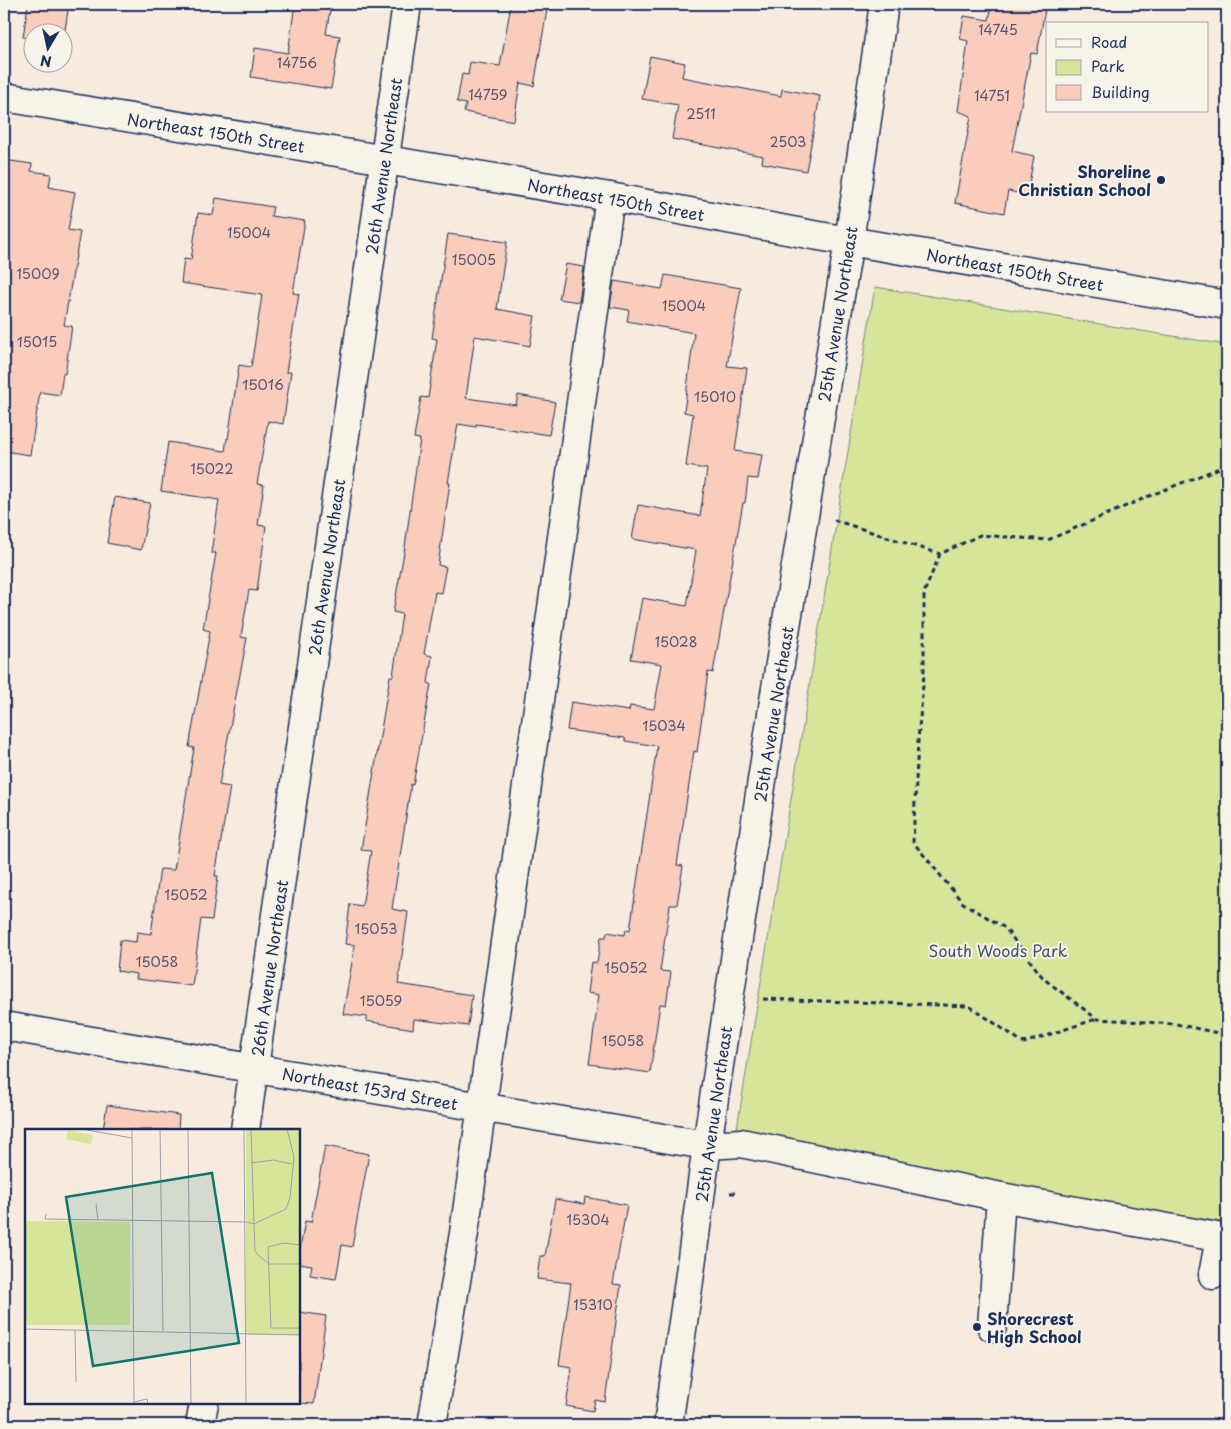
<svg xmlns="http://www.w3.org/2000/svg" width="1231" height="1429" font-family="'Playpen Sans',sans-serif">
<rect width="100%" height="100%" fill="#f7ebdf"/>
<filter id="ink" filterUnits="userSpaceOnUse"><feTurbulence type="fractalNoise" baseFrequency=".02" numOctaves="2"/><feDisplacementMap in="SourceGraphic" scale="10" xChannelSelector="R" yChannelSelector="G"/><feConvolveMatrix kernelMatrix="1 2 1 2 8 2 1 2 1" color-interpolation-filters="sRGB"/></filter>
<g filter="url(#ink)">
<path fill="#d6e599" stroke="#788a7c" d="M875,287l352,58v878l-486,-80 -6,-3z"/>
<g fill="#f9ccbb" stroke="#1b2f5e">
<path d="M28,4h41l-6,39 -1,-11h-30v7l-9,-2z"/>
<path d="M295,4h36l-5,30 14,2 -9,53 -80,-12 4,-29 33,5z"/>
<path d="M511,4h37l-14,82 -14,-3 -6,38 -50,-9 2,-8 -9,-2 5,-28 6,1 2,-13 30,4z"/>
<path d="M992,4h54l-9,50 -6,-1 -19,98 22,5 -7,39 -19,-4 -4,22 -49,-10 16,-87 -13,-5 10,-70 -8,-2 4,-23 25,4z"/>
<path d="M650,56l35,7 -3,14 99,19 1,-7 38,7 -14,75 -44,-8 1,-7 -91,-17 6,-34 -36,-6z"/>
<path d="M4,160l28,4 -1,7 20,3 -2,13 26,5 -7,38 12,2 -16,93 8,1 -7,48 -2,-1 -3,22 -20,-3 -10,63 -26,-4z"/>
<path d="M216,198l57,9 -2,9 34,5 -12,72 6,1 -13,78h5l-8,52 -15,-3 -11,63 7,1 -6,40 8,1 -9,65 -8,-1 -8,47 6,1 -28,147 11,2 -15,89h3l-6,44 -11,-1 -9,67 -56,-7 1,-5 -20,-3 3,-31 16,2 1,-10 14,2 9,-65 14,1 20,-122 -5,-1 21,-116 -7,-2 13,-76h-5l8,-53 -58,-9 7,-49 57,9 2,-13 1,1 11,-74 12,2 11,-72 -81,-12 3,-24 7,1 7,-47 15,2z"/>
<path d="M448,234l59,8 -10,67 38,7 -5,30 -55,-10 -9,62 50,7 2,-10 37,7 -6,33 -73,-11v3l-18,-3 -10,59h2l-12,82 8,2 -5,26 -6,-1 -11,62 8,2 -4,27 3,1 -18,101 -2,-1 -19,125 16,3 -10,72 74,11 -4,31 -54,-7 -1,10 -47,-8 1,-4 -24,-3 12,-69 -10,-1 5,-40 12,2 9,-55 -10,-1 29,-174h3l9,-62 -9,-2 12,-65 15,-108 -6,-1 7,-41 7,1 9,-59 -5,-1z"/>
<path d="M566,264l18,3 -5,35 -20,-3z"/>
<path d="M665,275l76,13 -14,78 20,2 -12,83 27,4 -4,24 -10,-1 -3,25h-2l-30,170 -5,-1 -11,80 -3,-1 -17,114 6,1 -6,39h-7l-10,66 11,1 -5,33 -6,-1 -10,69 -61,-9 10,-69 -12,-2 4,-31 6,1 4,-26h5l1,-5 18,3 1,-6 4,1 27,-184 -32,-5v-3l-58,-8 4,-28 58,9 1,-5 24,3 8,-45 -31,-5 11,-61 45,8 9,-56 -64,-11 6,-34 62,11 7,-47 -21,-3 7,-52 -9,-2 10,-79 -67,-12 2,-11 -19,-3 4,-26 48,8z"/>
<path d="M115,497l35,6 -9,47 -34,-7z"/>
<path d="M107,1105l72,10 -1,15h-75z"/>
<path d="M325,1146l44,8 -17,93 -10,-2 -6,34 -26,-4 2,-10 -13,-2v-8l6,-34 6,1z"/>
<path d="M585,1197l42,8 -14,79 8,1 -16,117 -10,-2 -2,11 -27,-5 6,-39 -13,-2 12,-82 -34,-4 3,-23h5l10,-57 29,5z"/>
<path d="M299,1312l27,4 -12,88 -15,-1z"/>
</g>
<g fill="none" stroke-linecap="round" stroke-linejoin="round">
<defs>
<g id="minor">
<path d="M4,97l606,100 203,38 414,70"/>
<path d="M4,1026l671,114 32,5 34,-2 260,54 226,42"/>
<path d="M245,1130l162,-1126"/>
<path d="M1213,1275l7,-37"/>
<path d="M992,1327l9,-130"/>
<path d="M200,1425l4,-22"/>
<path d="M432,1425l32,-192 146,-1036"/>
<path d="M668,1425l20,-137 19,-143 68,-451 74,-453 35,-237"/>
</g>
</defs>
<use href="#minor" stroke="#1b2f5e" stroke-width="31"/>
<g stroke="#1b2f5e" stroke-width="3" stroke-dasharray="5 4" stroke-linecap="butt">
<path d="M1227,465l-73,29 -106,46 -68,-5 -40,19 -16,39v81l-6,66 -5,102 50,61 42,25 39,51 53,40 79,5 51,11"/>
<path d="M834,520l106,34"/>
<path d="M763,999l206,7 55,37 72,-24"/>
<path d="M730,1193h8"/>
</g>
<use href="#minor" stroke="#f7f3e8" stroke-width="28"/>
</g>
</g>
<g fill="#1b2f5e" stroke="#f7f3e8" stroke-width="2">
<circle cx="1161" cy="180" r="5"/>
<circle cx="977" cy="1327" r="5"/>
</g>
<g text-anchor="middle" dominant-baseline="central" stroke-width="4" stroke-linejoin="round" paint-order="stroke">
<g font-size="14" fill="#525675">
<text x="998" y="29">14745</text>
<text x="297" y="62">14756</text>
<text x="488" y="94">14759</text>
<text x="992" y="95">14751</text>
<text x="701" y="113">2511</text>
<text x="788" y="141">2503</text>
<text x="249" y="232">15004</text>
<text x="474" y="259">15005</text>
<text x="38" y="273">15009</text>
<text x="684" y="305">15004</text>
<text x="37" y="341">15015</text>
<text x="263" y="384">15016</text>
<text x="715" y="396">15010</text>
<text x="212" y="468">15022</text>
<text x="676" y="641">15028</text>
<text x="664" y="725">15034</text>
<text x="186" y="894">15052</text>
<text x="376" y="928">15053</text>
<text x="157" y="961">15058</text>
<text x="626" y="967">15052</text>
<text x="381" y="1000">15059</text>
<text x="623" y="1040">15058</text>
<text x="588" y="1219">15304</text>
<text x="593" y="1304">15310</text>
</g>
<g font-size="16" fill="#1b2f5e" stroke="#f7f3e8">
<text transform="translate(216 132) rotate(9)">Northeast 150th Street</text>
<text transform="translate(383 166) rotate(-82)">26th Avenue Northeast</text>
<text transform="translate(616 199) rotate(10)">Northeast 150th Street</text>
<text transform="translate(1015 269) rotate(10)">Northeast 150th Street</text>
<text transform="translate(837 314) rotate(-81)">25th Avenue Northeast</text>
<text transform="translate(326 567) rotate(-82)">26th Avenue Northeast</text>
<text transform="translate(773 714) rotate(-81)">25th Avenue Northeast</text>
<text transform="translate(269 968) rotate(-82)">26th Avenue Northeast</text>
<text transform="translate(370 1088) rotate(10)">Northeast 153rd Street</text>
<text transform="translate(713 1114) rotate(-82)">25th Avenue Northeast</text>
</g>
<g font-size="16" font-weight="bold" fill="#1b2f5e" stroke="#f7f3e8" text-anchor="end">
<text x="1151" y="171">Shoreline<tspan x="1151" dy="18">Christian School</tspan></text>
<text x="987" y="1318" text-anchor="start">Shorecrest<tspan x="987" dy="18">High School</tspan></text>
</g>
<g font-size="16" fill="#40536a" stroke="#f7f3e8">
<text x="998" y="950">South Woods Park</text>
</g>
</g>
<g transform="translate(25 1129)">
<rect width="275" height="275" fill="#f7ebdf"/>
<path d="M221,0h54v206h-54zM43,1l25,5 -2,9 -25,-5zM0,92l105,1v103h-105z" fill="#d6e599"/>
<path fill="none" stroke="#9fa0ab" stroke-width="1" d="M107,0l2,275M135,0l3,202M163,0l3,275M219,0l2,275M226,0l3,95 32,-15 4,-11 4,-41 -7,-28M62,1l45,8M226,34l22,-3 19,4M71,75l2,16M21,85l-1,5 201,3 8,2 1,27 3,4 11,9h31M275,116l-16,-2 -16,4 3,81h29M0,200l275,6M50,201l1,52M109,273l13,-3 1,5"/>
<path fill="#0f766e" fill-opacity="0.15" stroke="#0f766e" stroke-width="2.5" d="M187,44l27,170 -146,23 -27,-169z"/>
<rect width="275" height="275" fill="none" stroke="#1b2f5e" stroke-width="2.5"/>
</g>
<rect width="1231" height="1429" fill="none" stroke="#f7f3e8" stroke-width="20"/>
<rect x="10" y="10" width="1211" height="1409" fill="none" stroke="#1b2f5e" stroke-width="2" filter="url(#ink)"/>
<rect x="1046" y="22" width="162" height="90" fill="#f7f3e8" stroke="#9fa5b1"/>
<rect x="1056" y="39" width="25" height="8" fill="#f7f3e8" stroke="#9fa5b1"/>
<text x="1091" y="48" font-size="15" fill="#1b2f5e">Road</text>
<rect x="1056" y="60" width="25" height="15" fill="#d6e599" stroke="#9fa5b1"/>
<text x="1091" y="72" font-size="15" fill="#1b2f5e">Park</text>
<rect x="1056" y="85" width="25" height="15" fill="#f9ccbb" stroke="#9fa5b1"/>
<text x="1091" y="98" font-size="15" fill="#1b2f5e">Building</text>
<g transform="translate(48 48) rotate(189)"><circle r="24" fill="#f7f3e8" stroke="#9fa5b1"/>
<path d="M0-4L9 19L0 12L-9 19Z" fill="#1b2f5e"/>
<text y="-8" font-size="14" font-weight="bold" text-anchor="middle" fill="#1b2f5e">N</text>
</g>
</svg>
